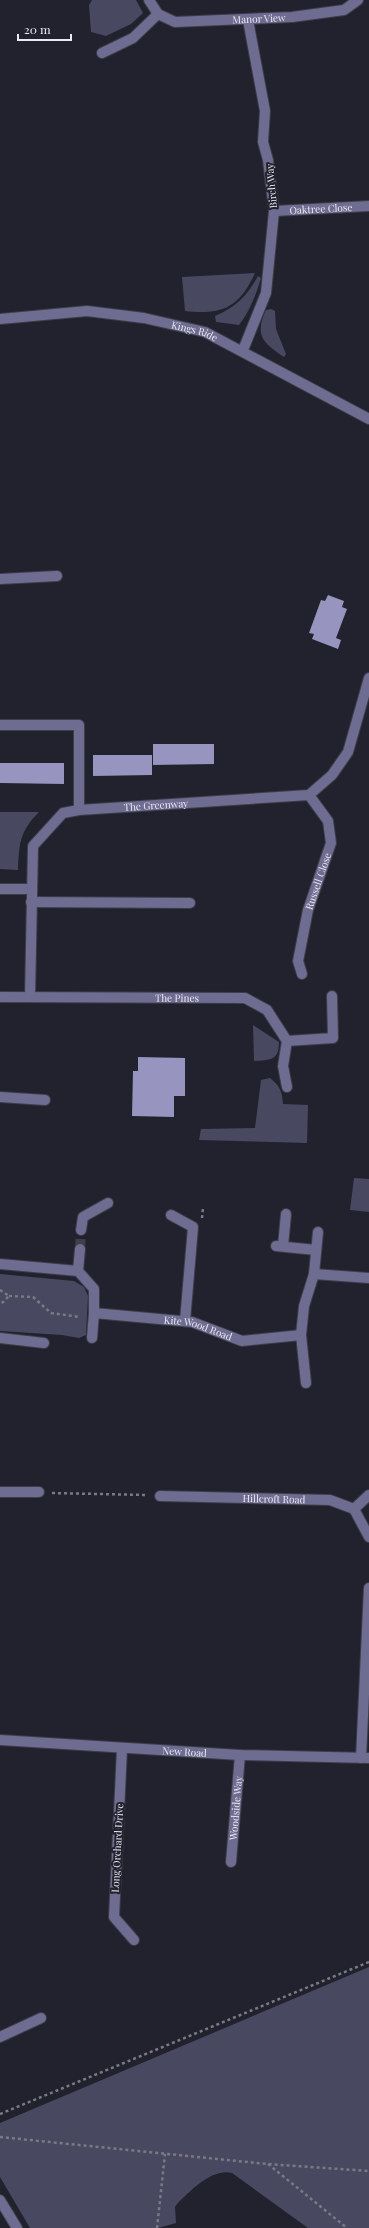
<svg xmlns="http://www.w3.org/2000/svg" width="369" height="2228" font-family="'Playfair Display',serif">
<rect width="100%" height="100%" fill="#22212e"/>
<g fill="#494861">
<path d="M92,0h44l7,13 -12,11 -25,12 -15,-4 -2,-27z"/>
<path d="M255,273c-16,35 -33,42 -70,38l-3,-34z"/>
<path d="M258,276l3,2c-5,17 -11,33 -22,47l-23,-3 -1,-6c21,-9 32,-20 43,-40z"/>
<path d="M271,309l4,2 1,18 10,25 -2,3c-21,-14 -30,-22 -18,-47z"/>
<path d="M0,812h39c-19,19 -20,31 -21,58l-18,-1z"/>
<path d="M253,1025l26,17c0,18 -8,18 -25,19z"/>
<path d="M270,1078c10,8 12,13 13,26l25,1 -1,38 -108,-3 2,-11 54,-1 6,-48z"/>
<path d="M354,1178l15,1v33l-19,-2z"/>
<path d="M0,1274l74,7 10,6 4,9 -2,39 -7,3 -17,-3 -62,-4z"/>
<path d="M369,1967v261h-61l-76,-55c-20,-5 -42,18 -55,31l-2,3 1,16 -18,5h-128l-30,-51v-54z"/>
</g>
<g fill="#9795c0">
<path d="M328,595l16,6 -2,6 5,2 -11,29 5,2 -3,9 -26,-10 2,-5 -5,-1 12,-33 4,1z"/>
<path d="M153,744h61v20l-61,1z"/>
<path d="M93,755h59v20l-59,1z"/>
<path d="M0,763h64v21l-64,-1z"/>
<path d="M138,1057l47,1v38h-11v21l-42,-1 1,-45h5z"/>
</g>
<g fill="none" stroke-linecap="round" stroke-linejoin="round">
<path stroke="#403f4c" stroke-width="10" stroke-dasharray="10 5" stroke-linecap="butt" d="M80,1249l1,-19"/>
<defs>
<g id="minor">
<path d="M149,0l9,14"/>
<path id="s1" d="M102,53l31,-15 25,-24 17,8 117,-5 52,-7 14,-10"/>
<path id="s2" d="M274,211l95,-5"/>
<path id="s3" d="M0,319l87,-8 57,7 61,14 164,87"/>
<path d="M243,350l23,-57 8,-82 -6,-51 -5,-18 2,-31 -17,-91"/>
<path d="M0,579l57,-3"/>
<path d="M0,725h79v85"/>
<path d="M0,889h32"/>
<path d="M31,902l159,1"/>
<path id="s4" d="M302,974l-4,-13 10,-51 23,-67 -3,-22 -19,-26"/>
<path id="s5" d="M0,997l245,1 22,12 20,31 -4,25 4,21"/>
<path id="s6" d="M30,997l3,-151 30,-33 16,-3 230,-15 23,-20 16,-23 21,-74"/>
<path d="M287,1041l46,-3 -1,-42"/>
<path d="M0,1097l45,3"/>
<path d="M171,1215l22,12 -8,94"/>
<path d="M81,1230l2,-13 25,-14"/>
<path d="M276,1246l40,4"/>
<path d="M283,1246l3,-32"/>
<path id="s7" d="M0,1264l78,7 16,18v24l98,9 50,19 59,-6 3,-29 10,-32 4,-42"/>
<path d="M78,1271l2,-22"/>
<path d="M314,1274l55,4"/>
<path d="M301,1335l5,48"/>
<path d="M0,1338l44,5"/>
<path d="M92,1338l2,-25"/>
<path d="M0,1492h39"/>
<path id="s8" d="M160,1496l170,4 24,9 15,28"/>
<path d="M354,1509l15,-14"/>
<path id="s9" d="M0,1740l240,15 129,3"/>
<path d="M122,1749l-8,168 20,23"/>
<path d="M361,1758l8,-170"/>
<path id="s10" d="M231,1862l9,-107"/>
<path d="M0,2037l41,-19"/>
<path d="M0,2200l17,28"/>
</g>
</defs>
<use href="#minor" stroke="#3e3d4a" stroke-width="12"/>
<g stroke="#7a7984" stroke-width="2.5" stroke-dasharray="3 3" stroke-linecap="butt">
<path d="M202,1218l1,-10"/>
<path d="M0,1290l9,6 -9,9"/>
<path d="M9,1296l24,1 18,16 29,4"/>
<path d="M52,1493l95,2"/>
<path d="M0,2114l369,-152"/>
<path d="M0,2137l267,27 102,7"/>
<path d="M268,2164l79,64"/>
<path d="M157,2228l8,-74"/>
</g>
<use href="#minor" stroke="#6e6c90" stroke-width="10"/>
</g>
<g text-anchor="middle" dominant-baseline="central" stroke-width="4" stroke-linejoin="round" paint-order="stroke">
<g font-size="10" fill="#eaeaf3" stroke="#22212e">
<text stroke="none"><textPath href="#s1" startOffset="172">Manor View</textPath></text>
<text transform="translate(271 186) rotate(-95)">Birch Way</text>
<text stroke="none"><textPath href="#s2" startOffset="47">Oaktree Close</textPath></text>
<text stroke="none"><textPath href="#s3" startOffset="197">Kings Ride</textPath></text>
<text stroke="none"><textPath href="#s6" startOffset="289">The Greenway</textPath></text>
<text stroke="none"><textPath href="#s4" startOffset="96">Russell Close</textPath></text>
<text stroke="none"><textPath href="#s5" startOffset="177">The Pines</textPath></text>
<text stroke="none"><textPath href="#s7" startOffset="232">Kite Wood Road</textPath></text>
<text stroke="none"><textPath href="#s8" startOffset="114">Hillcroft Road</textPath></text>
<text stroke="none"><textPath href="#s9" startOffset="185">New Road</textPath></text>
<text stroke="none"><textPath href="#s10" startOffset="54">Woodside Way</textPath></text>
<text transform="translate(117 1848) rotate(-87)">Long Orchard Drive</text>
</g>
</g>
<path d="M18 34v6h53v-6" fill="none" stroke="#eaeaf3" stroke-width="2"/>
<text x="24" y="34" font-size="12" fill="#eaeaf3" stroke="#22212e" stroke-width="3" paint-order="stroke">20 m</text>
</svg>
